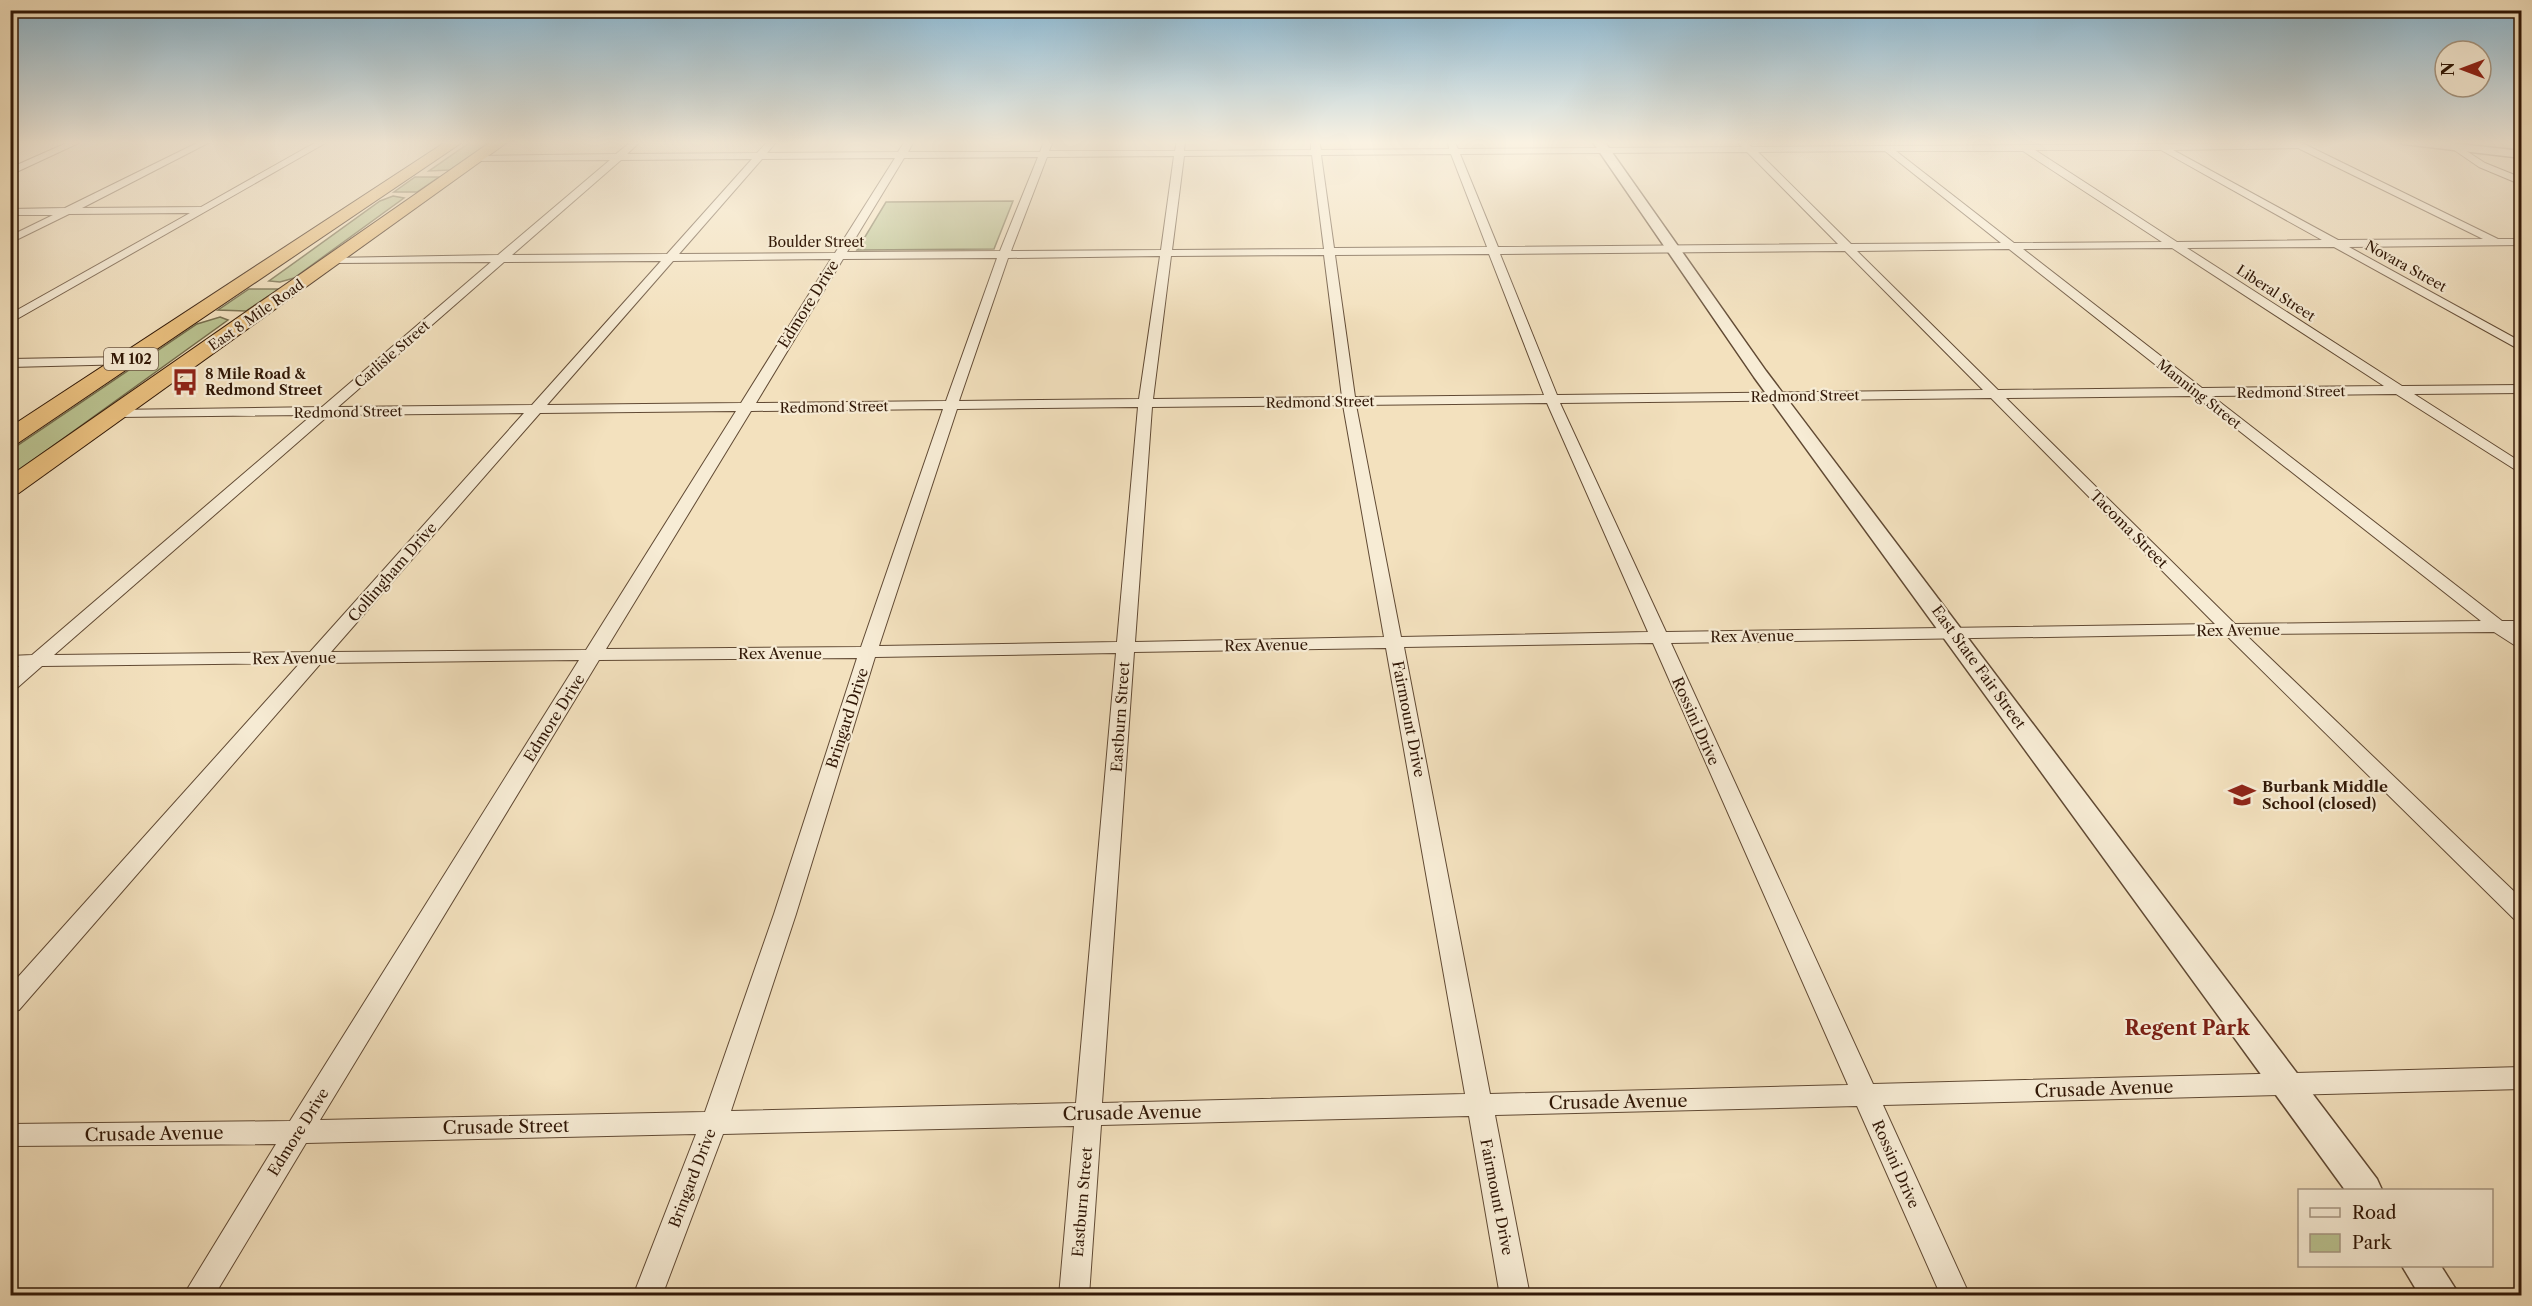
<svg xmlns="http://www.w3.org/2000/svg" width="2532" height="1306" font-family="'Libre Caslon Text',serif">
<rect width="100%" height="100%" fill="#f3e1be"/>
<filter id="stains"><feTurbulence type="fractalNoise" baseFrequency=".00333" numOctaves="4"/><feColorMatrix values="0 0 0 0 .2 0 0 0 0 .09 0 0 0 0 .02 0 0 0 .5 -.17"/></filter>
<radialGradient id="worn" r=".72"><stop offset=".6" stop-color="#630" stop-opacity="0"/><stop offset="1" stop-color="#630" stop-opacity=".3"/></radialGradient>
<g fill="#bac391" stroke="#756d4c" stroke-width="1.5">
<path d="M472,141h19l-41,29 -21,1z"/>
<path d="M415,177h24l-22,15h-23z"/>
<path d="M393,196l11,2 -110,80 -14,4 -11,-1 111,-80z"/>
<path d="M1013,201l-19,48 -137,1 29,-48z"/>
<path d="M249,289h30l-33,22 -28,-1z"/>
<path d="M220,317l8,3 -217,156v-26l186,-126z"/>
</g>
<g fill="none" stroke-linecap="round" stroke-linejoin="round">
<defs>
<g id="minor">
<path d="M71,141h12l-73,34v-7z"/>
<path d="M201,141h11l-130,67 119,-1 117,-66h11l-319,182v-9l180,-101 -121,1 -59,29v-7l43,-21h-43v-6l55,-1z"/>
<path d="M632,141h9l-14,13 130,-1 11,-12h9l-10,12 131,-1 7,-11h9l-6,11h132l4,-11h9l-4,10h126l2,-10h8l-1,10 127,-1v-9h8l2,9 128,-1 -1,-8h6l4,8 284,-2 -3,-3 5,-3 8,6 537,-4 -2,-2h11l200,98h24v6l-173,2 173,95v9l-188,-104 -147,1 215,138 120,-1v8l-108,1 108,69v11l-126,-80 -184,2 290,225h20v10h-6l6,5v14l-28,-18 -249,2 277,265v22l-8,-2 -289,-285 -554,9 202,441 649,-17v22l-639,16 87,191h-29l-84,-190 -362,9 35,181h-30l-31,-180 -368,9 -12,171h-30l15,-170 -351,8 -61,162h-29l63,-162 -390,9 -92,153h-31l93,-152 -266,2v-22l280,-3 289,-461 -258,3 -302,347 -9,2v-26l290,-323 -258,3 -25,22 -7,1v-15l9,-8h-9v-10l22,-1 280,-240 -194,2 -7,-4 2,-3 209,-3 169,-145 -157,1 -4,-1v-4l168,-3 112,-95 -132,1 -5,-3 2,-2 141,-2zM2298,148l185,91 -145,1 -165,-90zM2035,150h126l161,90 -145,2zM1885,151l116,92 -150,1 -93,-92zM1896,151h127l139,91 -148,1zM1747,152l91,92 -340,3 -38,-93zM1451,154l36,93 -153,1 -13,-93zM1312,155l12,94 -152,1 12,-94zM1174,156l-13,94 -150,1 36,-94zM1038,157l-38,94 -153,1 57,-94zM895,158l-60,95 -156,1 83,-95zM752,159l-85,95 -155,1 109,-95zM2172,248l212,138 -182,2 -179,-139zM2009,249l176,139 -187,2 -141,-139zM1845,251l138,139 -426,5 -57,-141zM1489,254l55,141 -189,2 -20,-142zM1324,255l18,142 -189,2 18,-143zM1160,256l-21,143 -180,2 49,-143zM997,258l-51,143 -190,2 87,-144zM831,259l-90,144 -194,2 126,-144zM661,261l-129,144 -194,2 166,-145zM2195,396l286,225 -246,3 -229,-226zM1991,398l224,226 -549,8 -106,-229zM1547,403l101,229 -247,5 -45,-232zM1343,405l41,232 -249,5 17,-235zM1138,407l-21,235 -238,4 78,-237zM943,409l-82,238 -255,2 145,-238zM736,411l-150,239 -255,2 209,-239zM524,413l-214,239 -256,3 275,-240zM1653,643l195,442 -358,9 -86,-447zM1386,648l79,446 -363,9 32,-451zM1116,653l-40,450 -345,8 65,-197 79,-257zM857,658l-83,256 -69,198 -385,8 279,-460z"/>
<path d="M2441,141h10l34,22 37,15v7l-43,-18z"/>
<path d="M127,357l6,4 -1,3 -122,3v-8z"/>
</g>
<g id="tertiary">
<path d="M1592,141h12l162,230 611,808 5,11h-37l-591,-813z"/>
<path d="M2397,141h35l90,10v7l-119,-14z"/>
<path d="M2402,1266h39l19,30h-40z"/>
</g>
<g id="trunk">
<path d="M447,141h17l-446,302 -8,2v-18z"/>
<path d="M492,141h17l-490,352 -9,2v-19z"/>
</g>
</defs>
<use href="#minor" stroke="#614a34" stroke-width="2"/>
<use href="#tertiary" stroke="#614a34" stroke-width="3"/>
<use href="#trunk" stroke="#301706" stroke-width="2"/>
<use href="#minor" fill="#f7ecd5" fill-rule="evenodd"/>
<use href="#tertiary" fill="#f7ecd5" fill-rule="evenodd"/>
<use href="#trunk" fill="#eac07f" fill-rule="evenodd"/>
</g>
<linearGradient id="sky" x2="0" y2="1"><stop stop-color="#89b8d4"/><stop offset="0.44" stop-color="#faf2e2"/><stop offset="1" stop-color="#faf2e2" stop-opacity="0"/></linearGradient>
<rect width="2532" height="324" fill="url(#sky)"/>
<defs>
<symbol id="bus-bare" viewBox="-9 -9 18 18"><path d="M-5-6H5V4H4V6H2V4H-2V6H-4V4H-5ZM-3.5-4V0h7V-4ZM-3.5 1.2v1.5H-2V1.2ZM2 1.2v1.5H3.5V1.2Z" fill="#8f2418" stroke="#f7ecd5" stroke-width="2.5" paint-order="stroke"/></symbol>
<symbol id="school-bare" viewBox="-9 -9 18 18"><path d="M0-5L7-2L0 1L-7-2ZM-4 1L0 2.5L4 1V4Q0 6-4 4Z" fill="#8f2418" stroke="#f7ecd5" stroke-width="2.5" paint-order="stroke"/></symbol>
</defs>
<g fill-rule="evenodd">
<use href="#bus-bare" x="166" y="363" width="38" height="38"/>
<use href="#school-bare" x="2223" y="776" width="38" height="38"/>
</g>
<g text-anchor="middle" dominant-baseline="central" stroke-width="4.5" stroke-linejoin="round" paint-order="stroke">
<g font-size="14" fill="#301706" stroke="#f7ecd5">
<text x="816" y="242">Boulder Street</text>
<text transform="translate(2406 266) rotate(29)">Novara Street</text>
<text transform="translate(2276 293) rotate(33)">Liberal Street</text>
<text transform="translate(256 315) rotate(-35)">East 8 Mile Road</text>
<text transform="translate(392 354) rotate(-41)">Carlisle Street</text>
<text transform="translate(2291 392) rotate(-1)">Redmond Street</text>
<text transform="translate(2199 394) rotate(38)">Manning Street</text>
<text transform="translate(1805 396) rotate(-1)">Redmond Street</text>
<text transform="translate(1320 402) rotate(-1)">Redmond Street</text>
<text transform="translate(834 407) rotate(-1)">Redmond Street</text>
<text transform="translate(348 412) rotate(-1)">Redmond Street</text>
</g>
<rect fill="#f7ecd5" stroke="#6c5744" stroke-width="1.5" x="104" y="348" width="54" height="22" rx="4.5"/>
<g font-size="14" font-weight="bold" fill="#301706">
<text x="131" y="359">M 102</text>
</g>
<g font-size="14" font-weight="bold" fill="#301706" stroke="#f7ecd5" text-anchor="start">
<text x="205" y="374">8 Mile Road &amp;<tspan x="205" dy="16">Redmond Street</tspan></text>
</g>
<g font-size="15" fill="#301706" stroke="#f7ecd5">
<text transform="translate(808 304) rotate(-58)">Edmore Drive</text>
<text transform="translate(2129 529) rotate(45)">Tacoma Street</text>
<text transform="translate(392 572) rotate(-49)">Collingham Drive</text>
<text transform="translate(2238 630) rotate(-1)">Rex Avenue</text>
<text transform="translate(1752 636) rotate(-1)">Rex Avenue</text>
<text transform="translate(1266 645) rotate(-1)">Rex Avenue</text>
<text x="780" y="653">Rex Avenue</text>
<text transform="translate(294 658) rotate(-1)">Rex Avenue</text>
<text transform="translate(1979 667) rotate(54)">East State Fair Street</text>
<text transform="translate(1120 717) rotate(-86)">Eastburn Street</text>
<text transform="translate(554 718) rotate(-58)">Edmore Drive</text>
<text transform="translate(847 718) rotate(-72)">Bringard Drive</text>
<text transform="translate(1409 719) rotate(79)">Fairmount Drive</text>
<text transform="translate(1696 721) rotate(66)">Rossini Drive</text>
<text transform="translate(298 1132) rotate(-58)">Edmore Drive</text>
<text transform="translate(1896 1164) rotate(66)">Rossini Drive</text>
<text transform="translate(692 1178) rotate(-69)">Bringard Drive</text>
<text transform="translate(1497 1197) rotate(79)">Fairmount Drive</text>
<text transform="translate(1082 1202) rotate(-85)">Eastburn Street</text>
</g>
<g font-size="15" font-weight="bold" fill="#301706" stroke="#f7ecd5" text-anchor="start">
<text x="2262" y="786">Burbank Middle<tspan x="2262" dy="17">School (closed)</tspan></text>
</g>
<g font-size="18" fill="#301706" stroke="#f7ecd5">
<text transform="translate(2104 1089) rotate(-2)">Crusade Avenue</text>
<text transform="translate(1618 1102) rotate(-1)">Crusade Avenue</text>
<text transform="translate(1132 1113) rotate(-1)">Crusade Avenue</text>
<text transform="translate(506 1127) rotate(-1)">Crusade Street</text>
<text transform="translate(154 1134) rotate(-1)">Crusade Avenue</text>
</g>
<g font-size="20" font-weight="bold" fill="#7a1f14" stroke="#f7ecd5">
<text x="2187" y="1028">Regent Park</text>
</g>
</g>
<rect width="2532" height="1306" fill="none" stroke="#f3e1be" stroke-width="36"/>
<rect x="12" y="12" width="2508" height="1282" fill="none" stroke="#301706" stroke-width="3"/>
<rect x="18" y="18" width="2496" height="1270" fill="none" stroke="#301706" stroke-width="1.5"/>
<rect x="2298" y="1189" width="195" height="78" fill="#f7ecd5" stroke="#a79782" stroke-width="1.5"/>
<rect x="2310" y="1208" width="30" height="9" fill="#f7ecd5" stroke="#a79782" stroke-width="1.5"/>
<text x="2352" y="1219" font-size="18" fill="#301706">Road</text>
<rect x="2310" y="1234" width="30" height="18" fill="#bac391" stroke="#a79782" stroke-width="1.5"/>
<text x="2352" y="1249" font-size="18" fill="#301706">Park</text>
<g transform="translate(2463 69) rotate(270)"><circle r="28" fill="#f7ecd5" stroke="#a79782" stroke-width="1.5"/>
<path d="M0-4.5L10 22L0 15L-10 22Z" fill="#8f2418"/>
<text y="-9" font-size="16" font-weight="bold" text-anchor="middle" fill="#301706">N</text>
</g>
<rect width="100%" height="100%" filter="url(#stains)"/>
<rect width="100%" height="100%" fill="url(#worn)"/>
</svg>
